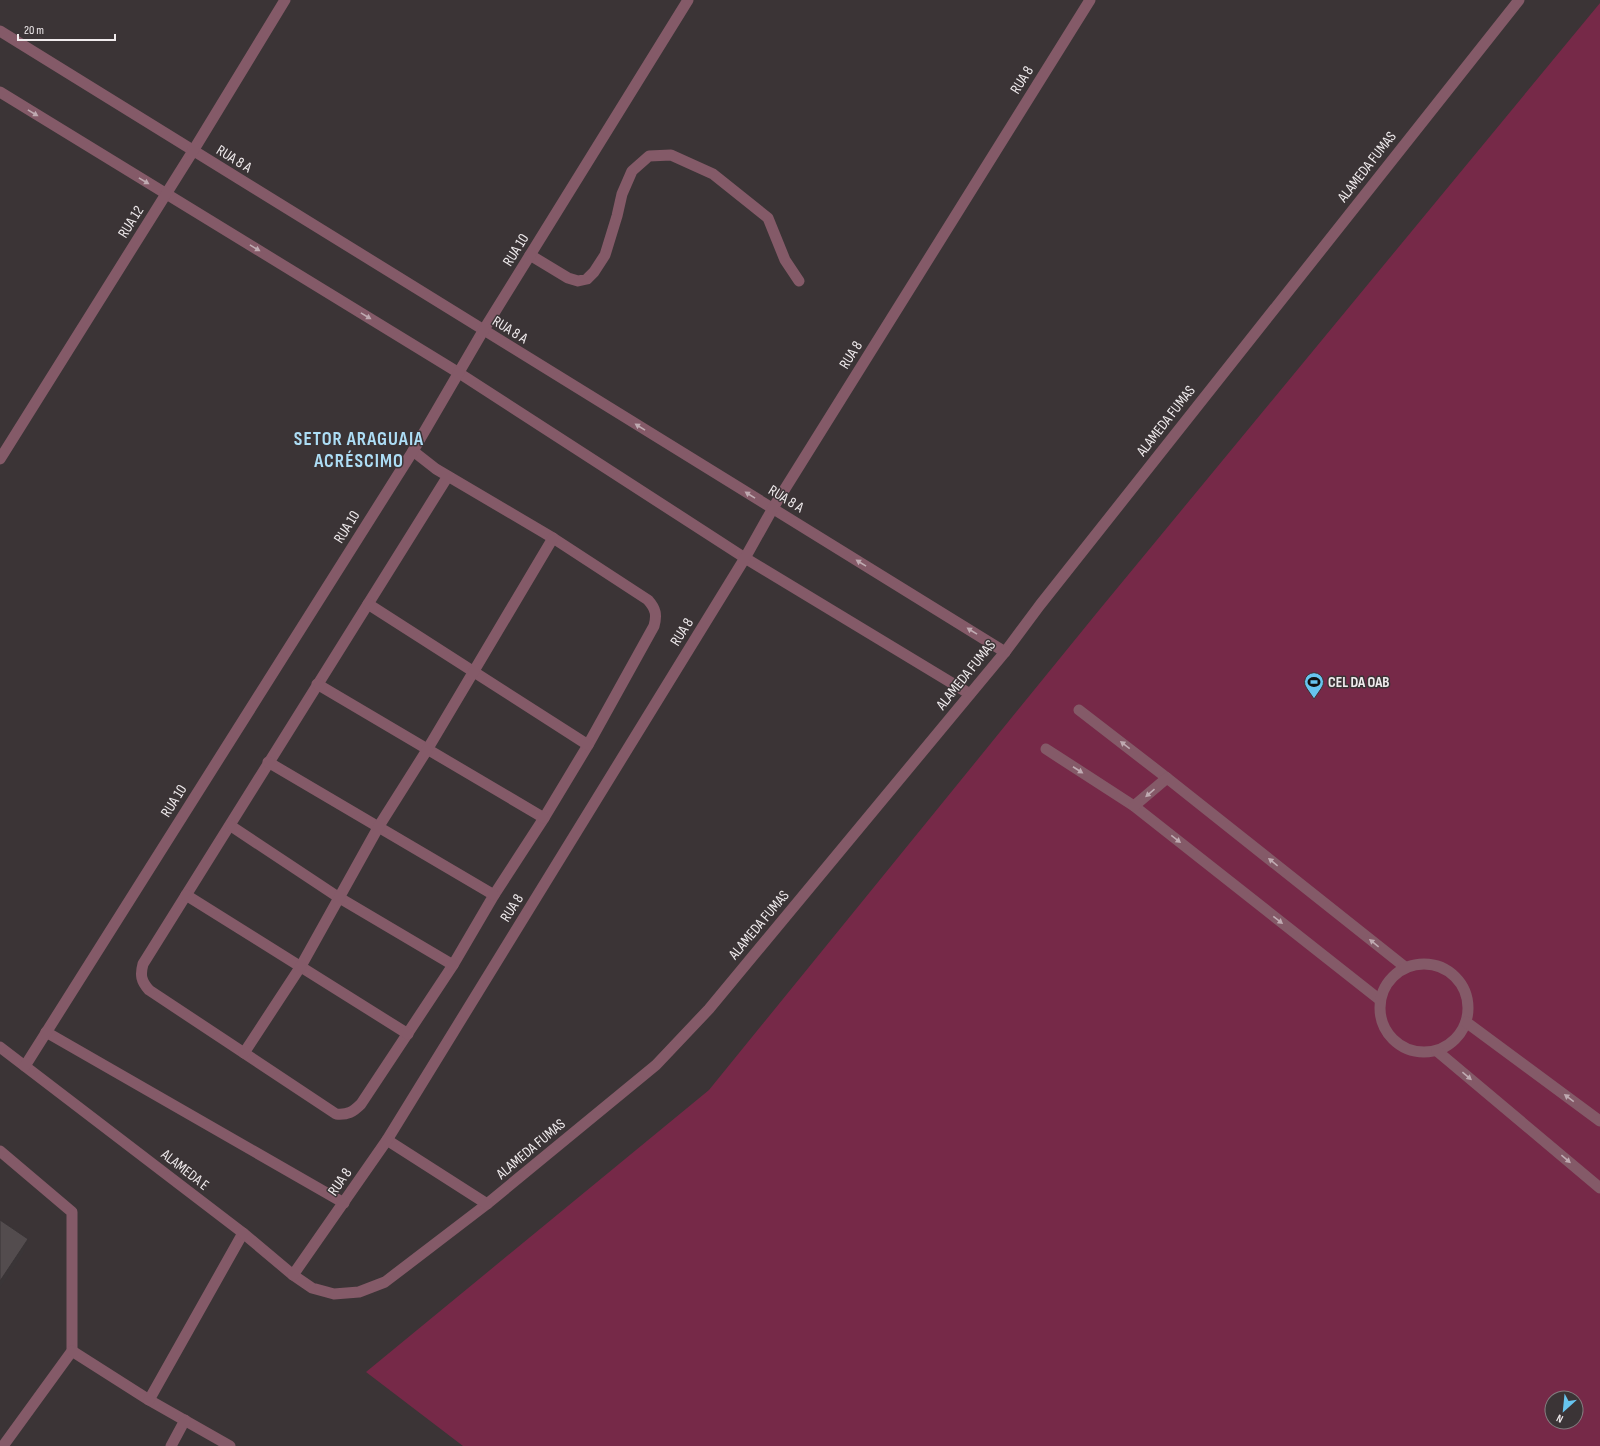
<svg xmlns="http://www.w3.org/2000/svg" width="1600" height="1446" font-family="'Sofia Sans Condensed',sans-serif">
<rect width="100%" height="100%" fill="#3b3436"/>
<path fill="#762948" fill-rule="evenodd" d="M1600,3v1443h-1137l-97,-74 343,-282 391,-481zM1552,1398h24v24h-24z"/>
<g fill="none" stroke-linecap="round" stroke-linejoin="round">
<g stroke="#845a68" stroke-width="11">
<path d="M530,255l38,23 10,3 9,-2 7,-7 11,-17 12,-39 5,-22 10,-23 17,-15 22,-1 42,19 55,44 17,42 14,21"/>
<path d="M1079,710l88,68"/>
<path d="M1046,749l88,57 246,194"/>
<path d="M1134,806l33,-28 238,189"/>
<circle cx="1424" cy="1008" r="44"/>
<path d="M1466,1022l134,99"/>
<path d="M46,1032l298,171"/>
<path d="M1437,1051l163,137"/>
<path d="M0,1151l72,61v139l-69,95"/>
<path d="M72,1351l77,49 81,46"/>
<path d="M149,1400l94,-167"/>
<path d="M171,1446l14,-26"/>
</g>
<g stroke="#845a68" stroke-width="11">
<path d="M0,31l1005,621"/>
<path d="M0,92l459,281 286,185 225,136"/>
<path d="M413,451l23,18 117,69 95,62c8,9 9,15 6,26l-66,119 -44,73 -50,77 -41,70 -92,139c-8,8 -13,11 -25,10l-187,-124c-8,-9 -9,-15 -6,-26l305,-488"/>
<path d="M0,459l193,-308 92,-151"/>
<path d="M368,604l220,141"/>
<path d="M317,684l227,134"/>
<path d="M268,762l226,133"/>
<path d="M231,826l107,71 115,68"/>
<path d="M186,895l222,139"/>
<path d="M0,1047l243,186 50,42 19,13 22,6 25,-2 26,-10 102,-78 169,-139 53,-56 296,-357 35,-47 479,-605"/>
<path d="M244,1053l57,-87 78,-140 48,-76 126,-212"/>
<path d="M25,1066l388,-615 70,-120 205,-331"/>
<path d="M387,1140l100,64"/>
<path d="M293,1275l94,-135 358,-582 28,-50 317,-508"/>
</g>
</g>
<path fill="#3a3537" d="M28,1239l-5,14 -23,35v-7z"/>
<path fill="#534c4e" stroke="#3a3537" d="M0,1220l28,19 -28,42z"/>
<defs><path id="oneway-solid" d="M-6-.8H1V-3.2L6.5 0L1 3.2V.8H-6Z"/></defs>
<g fill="#bfaab1">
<use href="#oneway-solid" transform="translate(33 113) rotate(31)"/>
<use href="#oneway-solid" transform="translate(144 181) rotate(31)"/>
<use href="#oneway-solid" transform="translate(255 248) rotate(31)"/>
<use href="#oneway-solid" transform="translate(366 316) rotate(31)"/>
<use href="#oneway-solid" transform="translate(640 427) rotate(-148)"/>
<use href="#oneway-solid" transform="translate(750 495) rotate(-148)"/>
<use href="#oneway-solid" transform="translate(861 563) rotate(-148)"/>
<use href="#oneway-solid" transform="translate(972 631) rotate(-148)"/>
<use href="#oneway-solid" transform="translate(1125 745) rotate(-142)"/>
<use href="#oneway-solid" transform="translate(1078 770) rotate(33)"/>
<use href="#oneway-solid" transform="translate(1150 793) rotate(139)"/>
<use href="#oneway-solid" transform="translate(1176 839) rotate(38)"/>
<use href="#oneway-solid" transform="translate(1273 862) rotate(-141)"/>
<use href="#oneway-solid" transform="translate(1278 920) rotate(38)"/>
<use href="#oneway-solid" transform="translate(1374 943) rotate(-141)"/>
<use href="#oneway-solid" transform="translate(1467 1076) rotate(40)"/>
<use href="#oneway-solid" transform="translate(1569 1098) rotate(-143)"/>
<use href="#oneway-solid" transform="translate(1566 1159) rotate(40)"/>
</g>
<defs>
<symbol id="stadium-pin" viewBox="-11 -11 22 30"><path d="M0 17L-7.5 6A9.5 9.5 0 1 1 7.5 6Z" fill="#67c4ef" stroke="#3b3436"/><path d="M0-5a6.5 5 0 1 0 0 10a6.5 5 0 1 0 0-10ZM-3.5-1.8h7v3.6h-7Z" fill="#111"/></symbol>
</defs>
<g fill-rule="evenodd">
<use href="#stadium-pin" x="1303" y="671" width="22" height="30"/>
</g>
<g text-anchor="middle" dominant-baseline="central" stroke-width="3" stroke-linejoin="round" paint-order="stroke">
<g font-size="15" fill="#f0ebed" stroke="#3b3436">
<text transform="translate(1022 80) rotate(-58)">RUA 8</text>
<text transform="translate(234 159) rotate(32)">RUA 8 A</text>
<text transform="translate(1367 167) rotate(-52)">ALAMEDA FUMAS</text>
<text transform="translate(131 222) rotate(-58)">RUA 12</text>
<text transform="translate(516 250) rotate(-58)">RUA 10</text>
<text transform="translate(510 330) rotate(32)">RUA 8 A</text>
<text transform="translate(851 355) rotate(-58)">RUA 8</text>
<text transform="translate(1166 421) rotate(-52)">ALAMEDA FUMAS</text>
<text transform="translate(786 499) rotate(32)">RUA 8 A</text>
<text transform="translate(347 527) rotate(-58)">RUA 10</text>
<text transform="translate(682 632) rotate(-58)">RUA 8</text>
<text transform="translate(966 675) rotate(-51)">ALAMEDA FUMAS</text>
<text transform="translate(174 801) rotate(-58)">RUA 10</text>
<text transform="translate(512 908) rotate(-58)">RUA 8</text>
<text transform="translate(759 925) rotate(-50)">ALAMEDA FUMAS</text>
<text transform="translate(531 1149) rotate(-40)">ALAMEDA FUMAS</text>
<text transform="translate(185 1170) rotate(38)">ALAMEDA E</text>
<text transform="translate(340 1182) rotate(-55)">RUA 8</text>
</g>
<g font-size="15" font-weight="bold" fill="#f0ebed" stroke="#3b3436" text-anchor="start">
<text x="1328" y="682">CEL DA OAB</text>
</g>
<g font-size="19" font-weight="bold" letter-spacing="1" fill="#adddf5" stroke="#3b3436">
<text x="359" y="439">SETOR ARAGUAIA<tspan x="359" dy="22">ACRÉSCIMO</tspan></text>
</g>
</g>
<g transform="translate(1564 1410) rotate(207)"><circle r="19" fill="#3b3436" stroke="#837d7f"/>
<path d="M0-3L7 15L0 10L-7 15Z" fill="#67c4ef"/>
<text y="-6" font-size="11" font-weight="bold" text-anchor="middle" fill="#f0ebed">N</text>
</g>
<path d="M18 34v6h97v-6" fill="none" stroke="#f0ebed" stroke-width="2"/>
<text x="24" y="34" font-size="12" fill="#f0ebed" stroke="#3b3436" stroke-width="3" paint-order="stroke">20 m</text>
</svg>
